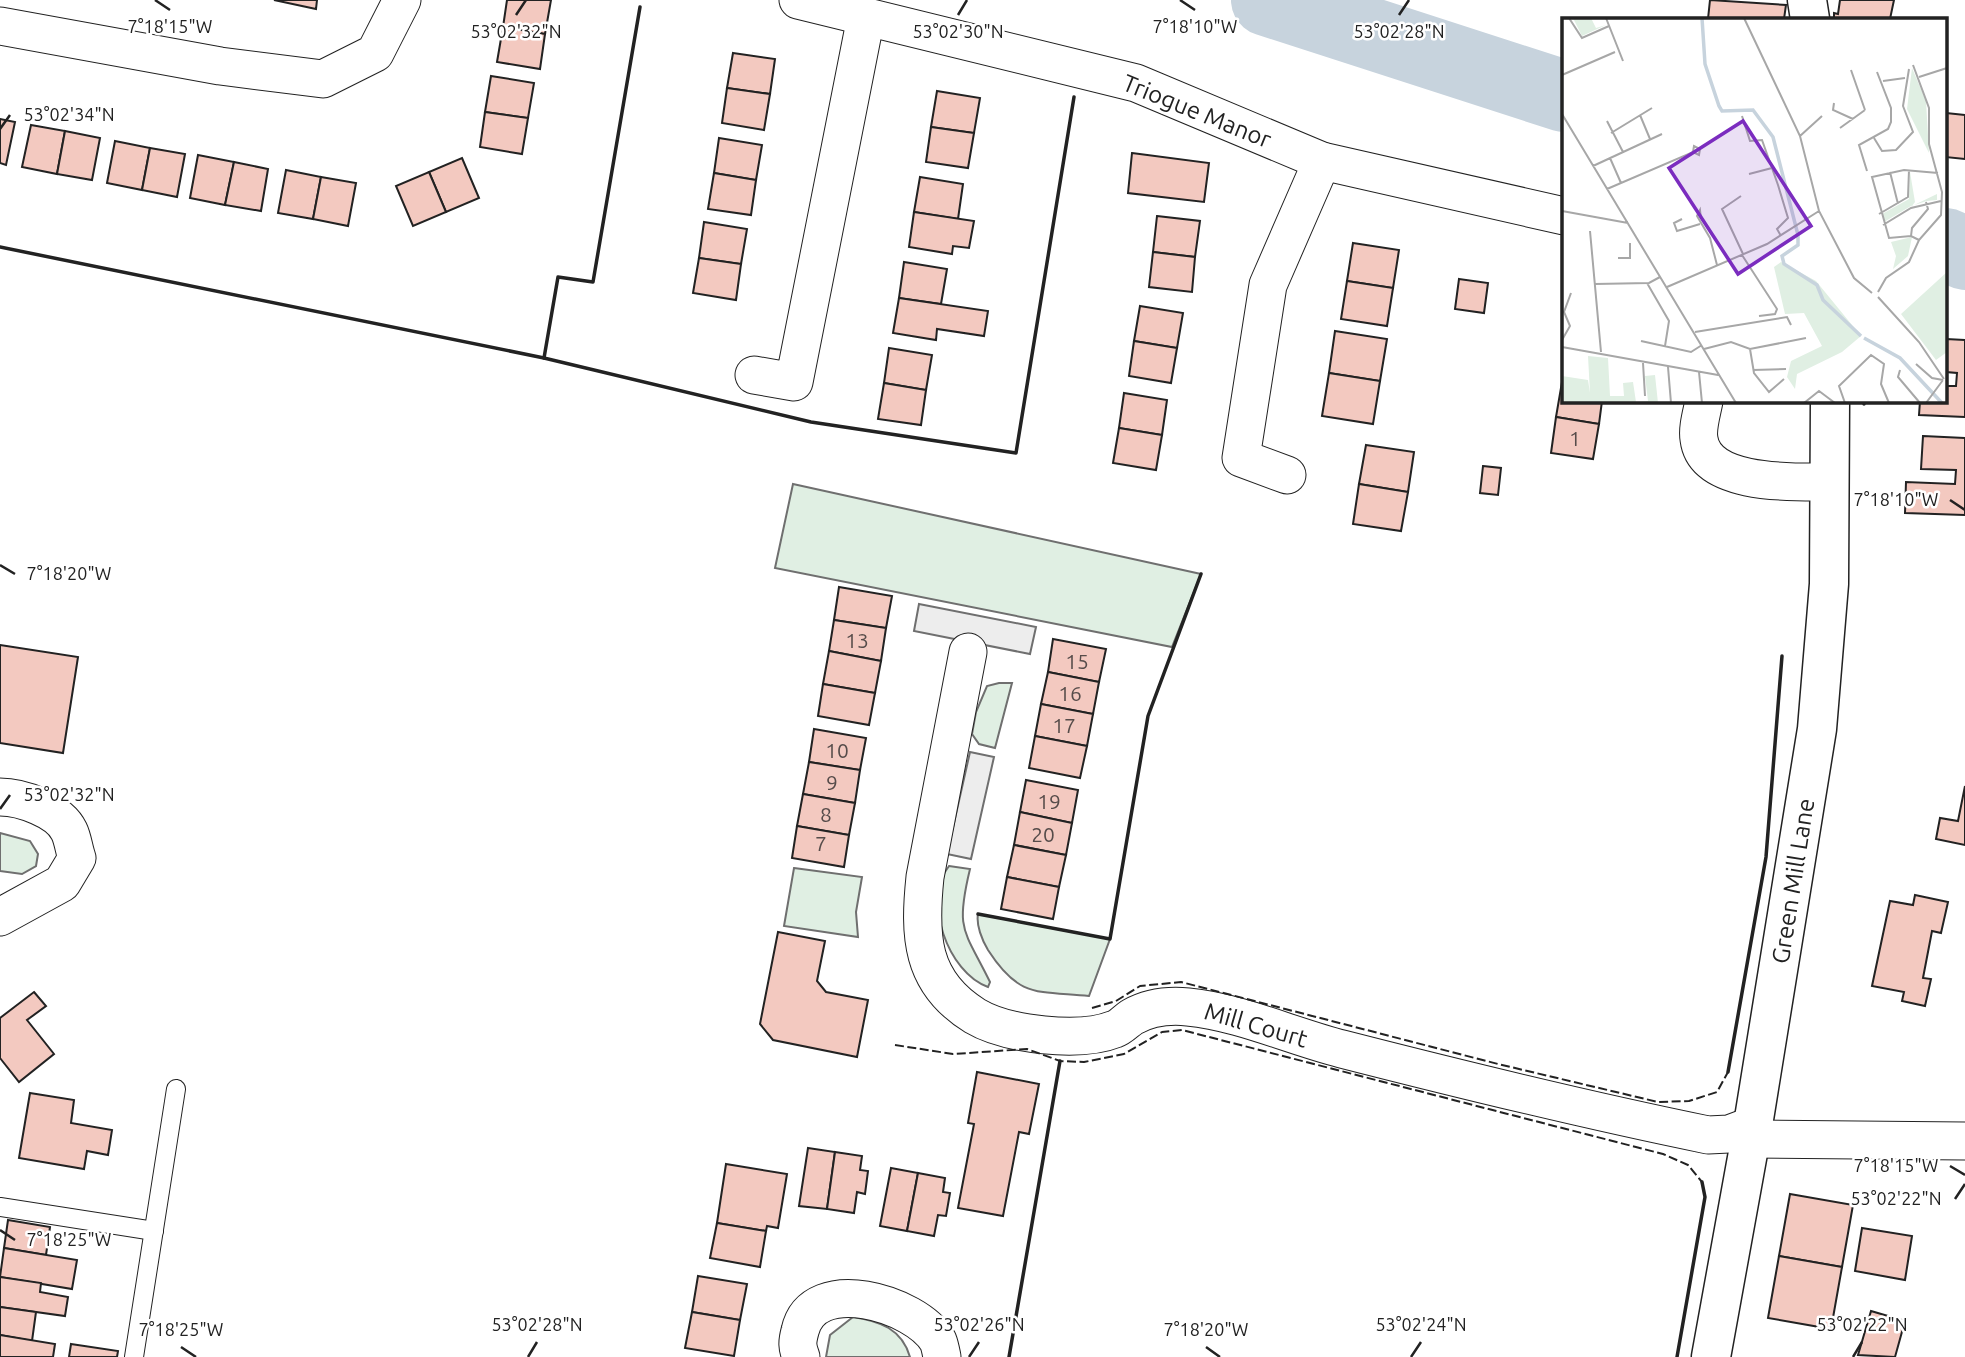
<svg xmlns="http://www.w3.org/2000/svg" width="1965" height="1357" font-family="Ubuntu,sans-serif">
<rect width="100%" height="100%" fill="#fff"/>
<g fill="#e0efe3" stroke="#6f6f6f" stroke-width="2">
<path d="M793,484l408,90 -29,73 -397,-79z"/>
<path d="M999,683h13l-17,65 -16,-4 -7,-10 4,-22 11,-26z"/>
<path d="M0,833l30,8 8,13 -2,12 -14,8 -22,-3z"/>
<path d="M949,866l21,3c-15,62 -6,60 20,113l-2,5c-40,-14 -66,-87 -39,-121z"/>
<path d="M794,868l68,9 -6,35 2,25 -74,-11z"/>
<path d="M978,914l132,25 -21,57c-53,-5 -70,2 -101,-46 -6,-10 -12,-25 -10,-36z"/>
<path d="M853,1317c27,4 49,12 57,40h-84l4,-22z"/>
</g>
<g fill="#ededed" stroke="#6f6f6f" stroke-width="2">
<path d="M919,604l117,23 -6,27 -116,-23z"/>
<path d="M970,752l24,5 -23,102 -24,-5z"/>
</g>
<g fill="none" stroke-linecap="round" stroke-linejoin="round">
<g stroke="#c7d3dd" stroke-width="72">
<path d="M1267,0l297,96"/>
<path d="M1946,244l19,10"/>
</g>
</g>
<g fill="#f3c9c0" stroke="#222" stroke-width="2">
<path d="M274,0h43l-1,9z"/>
<path d="M507,0h44l-6,34 -42,-7z"/>
<path d="M1710,0l76,5 -2,14h-76z"/>
<path d="M1840,0h54l-4,19h-56v-6l4,1z"/>
<path d="M503,27l42,7 -5,35 -43,-7z"/>
<path d="M733,53l42,6 -5,35 -43,-6z"/>
<path d="M491,76l43,7 -6,35 -43,-6z"/>
<path d="M727,88l43,6 -6,36 -42,-7z"/>
<path d="M937,91l43,7 -6,35 -43,-6z"/>
<path d="M485,112l43,6 -6,36 -42,-7z"/>
<path d="M1946,113l19,2v44l-19,-2v4z"/>
<path d="M0,119l15,3 -9,43 -6,-2z"/>
<path d="M31,125l34,6 -8,43 -35,-7z"/>
<path d="M931,127l43,6 -6,35 -42,-6z"/>
<path d="M65,131l35,7 -8,42 -35,-6z"/>
<path d="M719,138l43,7 -6,35 -42,-7z"/>
<path d="M115,141l35,7 -8,42 -35,-7z"/>
<path d="M150,148l35,6 -8,43 -35,-7z"/>
<path d="M1132,153l77,10 -5,39 -76,-9z"/>
<path d="M198,155l36,7 -9,43 -35,-7z"/>
<path d="M462,158l17,40 -33,14 -17,-40z"/>
<path d="M234,162l34,7 -7,42 -36,-6z"/>
<path d="M286,170l35,7 -8,42 -35,-6z"/>
<path d="M429,172l17,40 -33,14 -17,-40z"/>
<path d="M714,173l42,7 -5,35 -43,-6z"/>
<path d="M321,177l35,6 -8,43 -35,-7z"/>
<path d="M920,177l43,7 -5,35 -44,-7z"/>
<path d="M914,212l60,9 -5,27 -16,-2 -1,8 -43,-7z"/>
<path d="M1157,216l43,5 -5,36 -42,-5z"/>
<path d="M704,222l43,7 -6,35 -42,-6z"/>
<path d="M1353,243l46,7 -6,38 -46,-7z"/>
<path d="M1153,252l42,5 -3,35 -43,-5z"/>
<path d="M699,258l42,6 -5,36 -43,-7z"/>
<path d="M904,262l43,7 -6,35 -42,-6z"/>
<path d="M1459,279l29,4 -4,30 -29,-4z"/>
<path d="M1347,281l46,7 -6,38 -46,-7z"/>
<path d="M899,298l89,13 -4,25 -47,-7 -1,11 -43,-7z"/>
<path d="M1140,306l43,7 -6,35 -43,-7z"/>
<path d="M1335,331l52,8 -7,42 -51,-8z"/>
<path d="M1946,339l19,1v77l-46,-2 1,-14h26v-15h10l1,-13 -11,-1z"/>
<path d="M1134,341l43,7 -6,35 -42,-7z"/>
<path d="M889,348l43,7 -6,35 -42,-7z"/>
<path d="M1329,373l51,8 -7,43 -51,-8z"/>
<path d="M1562,382h2v19h38l-3,23 -43,-7z"/>
<path d="M884,383l42,7 -5,35 -43,-6z"/>
<path d="M1124,393l43,7 -5,35 -43,-7z"/>
<path d="M1556,417l43,7 -6,35 -42,-6z"/>
<path d="M1119,428l43,7 -6,35 -43,-7z"/>
<path d="M1923,436l42,2v77l-60,-2 1,-31 49,2 1,-14 -35,-1z"/>
<path d="M1366,445l48,7 -6,40 -49,-8z"/>
<path d="M1483,466l18,2 -3,27 -18,-2z"/>
<path d="M1359,484l49,8 -7,39 -48,-7z"/>
<path d="M839,587l53,9 -6,32 -52,-8z"/>
<path d="M834,620l52,8 -5,33 -52,-10z"/>
<path d="M1053,639l53,10 -7,33 -51,-10z"/>
<path d="M0,645l78,12 -15,96 -63,-10z"/>
<path d="M829,651l52,10 -6,32 -52,-9z"/>
<path d="M1048,672l51,10 -6,32 -52,-10z"/>
<path d="M823,684l52,9 -6,32 -51,-9z"/>
<path d="M1041,704l52,10 -6,32 -52,-10z"/>
<path d="M814,729l52,9 -6,32 -51,-8z"/>
<path d="M1035,736l52,10 -7,32 -51,-10z"/>
<path d="M809,762l51,8 -5,33 -52,-9z"/>
<path d="M1026,780l52,10 -6,33 -52,-11z"/>
<path d="M1965,786v59l-29,-6 4,-21 18,3z"/>
<path d="M803,794l52,9 -6,32 -52,-9z"/>
<path d="M1020,812l52,11 -6,32 -52,-10z"/>
<path d="M797,826l52,9 -5,32 -52,-9z"/>
<path d="M1014,845l52,10 -7,32 -52,-10z"/>
<path d="M1007,877l52,10 -6,32 -52,-10z"/>
<path d="M1915,895l33,7 -7,31 -9,-2 -9,47 8,1 -6,27 -23,-5 2,-9 -32,-6 18,-85 23,4z"/>
<path d="M778,932l47,9 -8,40 9,11 42,8 -11,57 -84,-17 -13,-16z"/>
<path d="M34,992l12,14 -19,14 27,34 -35,28 -19,-24v-40z"/>
<path d="M977,1072l62,12 -10,50 -10,-2 -16,84 -45,-8 16,-84 -6,-1z"/>
<path d="M30,1093l44,7 -3,23 41,7 -4,25 -21,-4 -3,18 -65,-11z"/>
<path d="M808,1148l27,4 -8,57 -28,-3z"/>
<path d="M835,1152l27,4 -2,14 8,1 -3,23 -8,-2 -3,21 -27,-4z"/>
<path d="M726,1164l61,10 -9,54 -11,-2 -1,5 -49,-8z"/>
<path d="M891,1168l27,5 -11,58 -27,-5z"/>
<path d="M918,1173l27,5 -2,14 7,1 -4,23 -8,-1 -4,21 -27,-5z"/>
<path d="M1790,1194l63,11 -11,62 -63,-11z"/>
<path d="M8,1220l42,7 -4,28 -42,-7z"/>
<path d="M717,1223l49,8 -6,36 -50,-9z"/>
<path d="M1862,1228l50,8 -7,44 -50,-9z"/>
<path d="M4,1248l73,12 -5,29 -72,-12z"/>
<path d="M1779,1256l63,11 -11,62 -63,-11z"/>
<path d="M698,1276l49,8 -7,36 -48,-8z"/>
<path d="M0,1277l41,6 -1,9 28,5 -3,19 -65,-9z"/>
<path d="M0,1307l36,5 -4,29 -32,-6z"/>
<path d="M1871,1311l34,10 -10,36 -37,-2z"/>
<path d="M692,1312l48,8 -6,36 -49,-8z"/>
<path d="M0,1335l55,9 -2,13h-53z"/>
<path d="M71,1344l47,7 -1,6h-48z"/>
</g>
<g fill="none" stroke-linecap="round" stroke-linejoin="round">
<defs>
<g id="lane">
<path d="M0,1207l154,24"/>
<path d="M134,1357l42,-268"/>
</g>
<g id="street">
<path d="M798,0l338,83 186,78 242,55"/>
<path d="M0,26l220,40 103,13 52,-26 27,-53"/>
<path d="M754,375l40,7 72,-365"/>
<path d="M1704,401c-2,11 -7,27 -5,38 6,47 95,43 130,43"/>
<path d="M1287,475l-46,-17 27,-173 54,-124"/>
<path d="M968,652l-43,225c-6,58 -5,105 50,139 32,19 105,27 140,13 6,-2 11,-8 17,-12 18,-10 36,-12 56,-10 52,5 103,29 154,42 121,31 243,61 366,86l21,-1 24,-9"/>
<path d="M0,797c21,0 59,13 69,34 4,8 5,19 8,27l-15,25 -62,34"/>
<path d="M1751,1139l214,2"/>
<path d="M801,1357c-4,-10 -4,-15 -1,-26 13,-58 116,-28 138,10 2,5 3,11 4,16"/>
</g>
<g id="secondary">
<path d="M1807,0l3,19"/>
<path d="M1711,1357l42,-232 64,-396 12,-145 1,-183"/>
</g>
</defs>
<use href="#lane" stroke="#222" stroke-width="20"/>
<use href="#street" stroke="#222" stroke-width="39"/>
<use href="#secondary" stroke="#222" stroke-width="41"/>
<use href="#lane" stroke="#fff" stroke-width="18"/>
<use href="#street" stroke="#fff" stroke-width="37"/>
<use href="#secondary" stroke="#fff" stroke-width="38"/>
<g stroke="#222" stroke-width="2" stroke-dasharray="9 3.5" stroke-linecap="butt">
<path d="M1092,1008l24,-7 24,-15 41,-4 317,82 160,38 31,-1 28,-9 11,-20"/>
<path d="M895,1045l58,9 74,-5 33,12 24,1 40,-8 38,-22 20,-2 481,124 25,11 14,17"/>
</g>
<g stroke="#222" stroke-width="3.5">
<path d="M640,7l-47,275 -35,-5 -14,81 267,64 205,31 58,-356"/>
<path d="M0,247l544,111"/>
<path d="M1864,401v3"/>
<path d="M978,914l132,25 38,-223 53,-142"/>
<path d="M1728,1072l38,-215 16,-201"/>
<path d="M1009,1357l51,-296"/>
<path d="M1677,1357l28,-160 -3,-15"/>
</g>
</g>
<path fill="none" stroke="#222" stroke-width="2.5" d="M155,0l15,10M1180,0l15,10M516,15l10,-15M958,15l9,-15M1399,15l10,-15M0,129l10,-14M1950,500l15,10M0,565l15,9M0,809l10,-14M1950,1166l15,9M1955,1199l10,-15M0,1230l15,10M181,1347l15,10M1206,1347l14,10M528,1357l9,-15M969,1357l10,-15M1411,1357l10,-15M1853,1357l9,-15"/>
<g text-anchor="middle" dominant-baseline="central" stroke-width="5" stroke-linejoin="round" paint-order="stroke">
<g font-size="21" fill="#564c4a">
<text x="1575" y="438">1</text>
<text x="857" y="640">13</text>
<text x="1077" y="661">15</text>
<text x="1070" y="693">16</text>
<text x="1064" y="725">17</text>
<text x="837" y="750">10</text>
<text x="832" y="782">9</text>
<text x="1049" y="801">19</text>
<text x="826" y="814">8</text>
<text x="1043" y="834">20</text>
<text x="821" y="843">7</text>
</g>
<g font-size="24" fill="#222" stroke="#fff">
<text transform="translate(1197 111) rotate(22)">Triogue Manor</text>
<text transform="translate(1793 881) rotate(-81)">Green Mill Lane</text>
<text transform="translate(1256 1025) rotate(16)">Mill Court</text>
</g>
</g>
<g transform="translate(1562 18)">
<rect width="385" height="385" fill="#fff"/>
<path d="M11,0h18l5,10 10,-3 -24,11zM350,50l14,33 3,52 -22,-44zM348,154l5,30 -3,4 25,-12v6l-10,1 -16,5 -27,16 -2,-8 27,-15zM350,219l-4,19 -15,13 3,-13 -5,-14zM219,244l35,19 45,55 -19,16 -45,22 -2,15 -8,-12 4,-16 31,-15 -18,-33 -19,1 -11,-47zM385,254v80l-11,8 -35,-46zM26,338l20,2 2,38h14l-1,-13 10,-1 3,20 12,-1 -3,-25 10,-1 3,28h-96v-27l26,4 2,13z" fill="#e0efe3"/>
<path fill="none" stroke="#c7d3dd" stroke-width="3.5" d="M140,0l3,46 14,42 3,5 31,-1 20,27 25,98v10l-16,11 2,8 33,21 6,15 38,36M302,320l36,20 42,45"/>
<path fill="none" stroke="#a7a7a7" stroke-width="2" d="M7,0l13,20 27,-12M44,0l17,43M182,0l56,118 19,75 35,67 18,15M289,52l14,40M0,57l53,-23M357,59l28,-9M321,63l22,-3M272,85l-1,7 20,9M0,96l174,289M78,97l10,24M180,98l8,25 12,-1 16,45 10,33 -11,11 4,7M45,103l16,31M278,110l25,-18M49,115l41,-25M238,118l22,-20M312,120l8,13 14,-1 17,-18 -10,-26 6,-37M48,140l11,25M31,148l69,-32M305,153l-8,-26 29,-16 3,-7v-14l-14,-36M328,154l8,32M187,156l23,-6M45,171l86,-37 6,3 1,-6 -6,-3 -1,6M179,178l-19,13 21,45M0,193l66,12M317,196l29,-17 1,-27M120,201l-8,4 3,8 23,-7M139,201l-1,-9 -3,6 13,22 7,27M321,207l28,-17 30,-7M28,213l11,121M349,218l1,-8 16,-19 -2,-7M357,222l-8,-4 -22,2 -17,-61 32,-7 34,3M180,237l35,54 -2,5 -16,2M56,240h12v-15M85,265l22,38 -4,25M33,266l54,-1 11,-6M105,269l100,-43 52,-33M316,274l8,-14 23,-16 10,-22 22,-25 1,-23 -13,-48v-36l-16,-43M316,279l41,45 25,37M133,314l92,-15 4,8M0,322l8,-14 -6,-14 7,-19M79,323l50,11 11,-7M0,329l156,28M142,331l27,-7 19,7 56,-11M188,331l4,24 15,19 15,-13M81,345l2,33M354,346l16,14 11,2M106,349l3,36M191,352l33,-1M338,352l-2,7 22,26M137,354l3,31M242,385l15,-12 16,12M283,385l-6,-17 32,-31 13,9 -3,20 8,19M364,385l17,-23"/>
<path fill="#7b2cbf" fill-opacity="0.15" stroke="#7b2cbf" stroke-width="3.5" d="M181,103l68,105 -73,48 -69,-106z"/>
<rect width="385" height="385" fill="none" stroke="#222" stroke-width="3.5"/>
</g>
<g font-size="18" text-anchor="middle" fill="#222" stroke="#fff" stroke-width="5" stroke-linejoin="round" paint-order="stroke">
<text x="170" y="33">7°18'15"W</text>
<text x="1195" y="33">7°18'10"W</text>
<text x="516" y="38">53°02'32"N</text>
<text x="958" y="38">53°02'30"N</text>
<text x="1399" y="38">53°02'28"N</text>
<text x="69" y="121">53°02'34"N</text>
<text x="1896" y="506">7°18'10"W</text>
<text x="69" y="580">7°18'20"W</text>
<text x="69" y="801">53°02'32"N</text>
<text x="1896" y="1172">7°18'15"W</text>
<text x="1896" y="1205">53°02'22"N</text>
<text x="69" y="1246">7°18'25"W</text>
<text x="537" y="1331">53°02'28"N</text>
<text x="979" y="1331">53°02'26"N</text>
<text x="1421" y="1331">53°02'24"N</text>
<text x="1862" y="1331">53°02'22"N</text>
<text x="181" y="1336">7°18'25"W</text>
<text x="1206" y="1336">7°18'20"W</text>
</g>
</svg>
